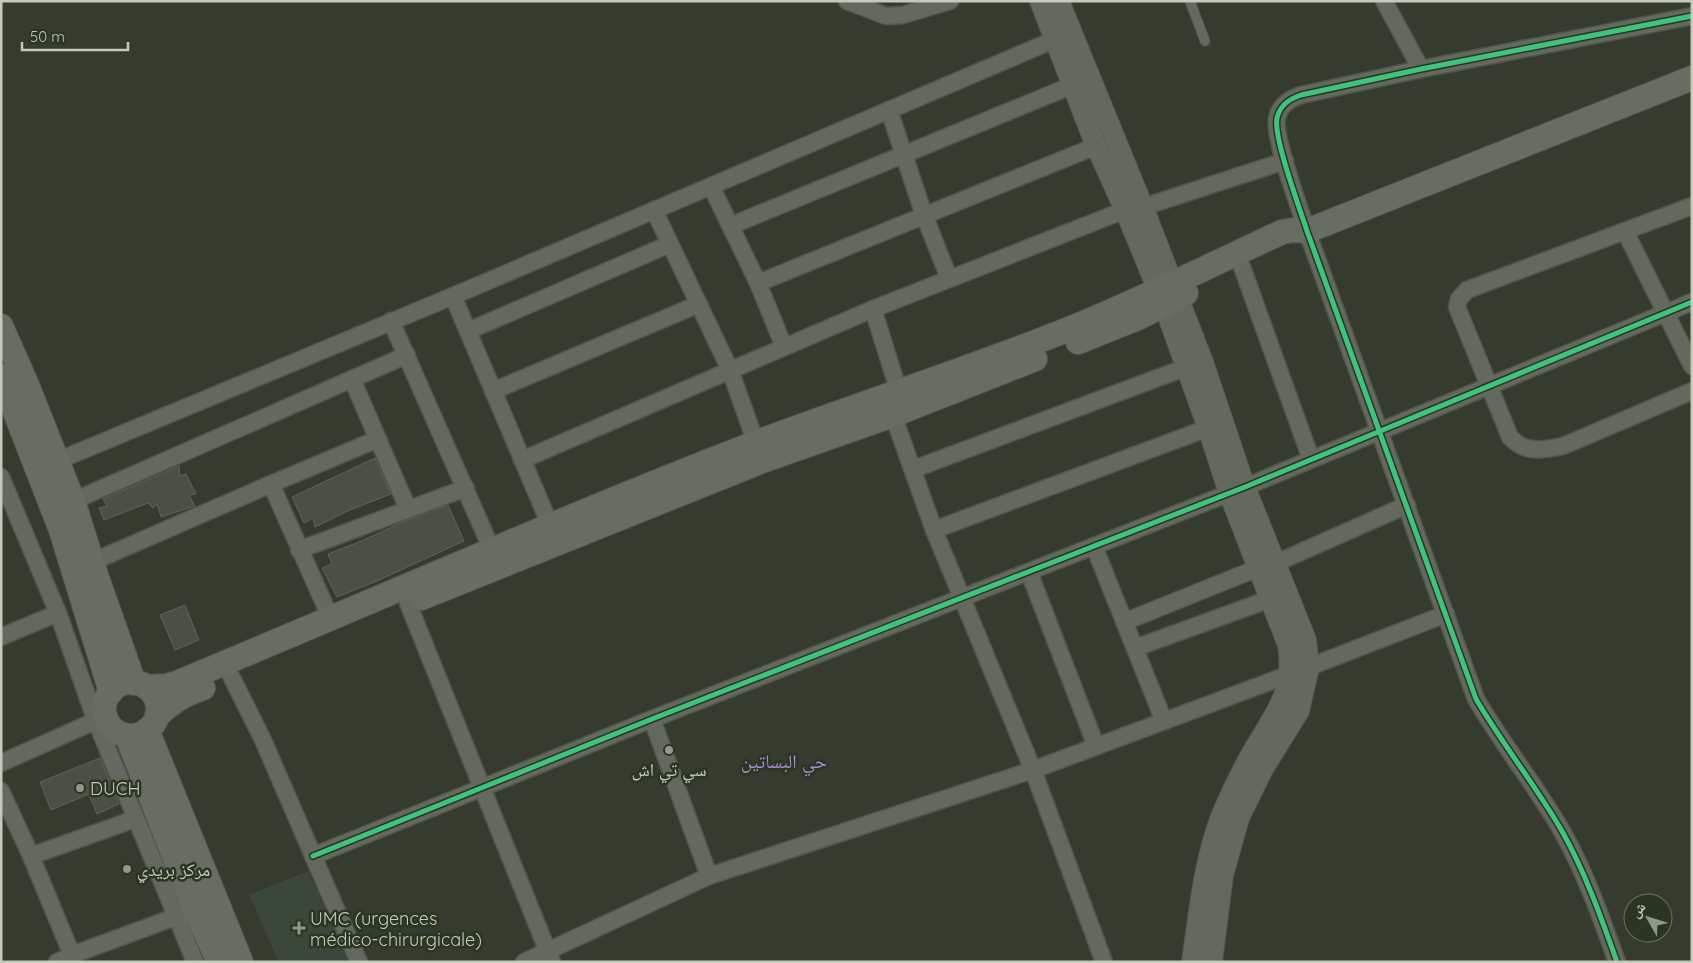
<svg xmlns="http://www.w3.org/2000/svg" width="1693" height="963" font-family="Quicksand,'Noto Naskh Arabic',sans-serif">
<rect width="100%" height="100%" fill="#353b2f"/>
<path fill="#3a473a" d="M308,871l42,91h-71l-30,-67z"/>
<g fill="#4b5046" stroke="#5c6357">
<path d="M375,458l16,36 -41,16 -35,17 -2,-9 -9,5 -12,-26z"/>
<path d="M179,466l1,10 6,-2 10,20 -7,1 6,11 -34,11 -4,-13 -4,4 -5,-5 -44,17 -5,-12 8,-2 -4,-7z"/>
<path d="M448,505l16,36 -87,40 -40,16 -15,-29 10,-4 -4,-10 31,-12 46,-21z"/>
<path d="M185,605l14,35 -24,10 -15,-35z"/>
<path d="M100,758l19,46 -22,10 -8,-20 -38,16 -11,-28z"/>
</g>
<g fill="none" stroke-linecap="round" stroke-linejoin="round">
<defs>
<path id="service" d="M1190,1l15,40"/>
<g id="minor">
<path d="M847,1l39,15 17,-1 47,-14"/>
<path d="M1384,1l37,68"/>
<path d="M889,110l35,105 25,63"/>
<path d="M711,186l47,97 26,64"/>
<path d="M1692,206l-225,84 -8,9 -2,8 53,130c15,17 33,13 53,9l129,-55"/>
<path d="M1143,207l142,-46"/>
<path d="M654,210l76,160 26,73"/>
<path d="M730,226l343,-141"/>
<path d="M1625,231l67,135"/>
<path d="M1242,267l69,192"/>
<path d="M758,283l338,-137"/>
<path d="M453,296l97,229"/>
<path d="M873,309l26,83"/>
<path d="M391,321l105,238"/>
<path d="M468,331l202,-87"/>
<path d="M352,379l56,130"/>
<path d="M493,391l206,-87"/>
<path d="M893,415l41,115 99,240 71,192"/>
<path d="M522,460l351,-151 252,-99"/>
<path d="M57,461l396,-165 603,-257"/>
<path d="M914,469l273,-102"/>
<path d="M1,477l57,136 38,108 99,241"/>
<path d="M271,484l60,135"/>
<path d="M73,501l334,-146"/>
<path d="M934,530l274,-102"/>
<path d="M1094,546l70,175"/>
<path d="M299,550l167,-62"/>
<path d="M92,562l179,-78 107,-45"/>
<path d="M1276,563l131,-58"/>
<path d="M1029,572l67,174"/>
<path d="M408,603l144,359"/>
<path d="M1124,622l134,-54"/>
<path d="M1,637l57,-24"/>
<path d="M1135,648l135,-49"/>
<path d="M231,676l32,64 96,222"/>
<path d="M652,719l57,157"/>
<path d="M1,763l103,-46"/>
<path d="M1,791l30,65 41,99"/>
<path d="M31,856l104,-37"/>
<path d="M313,856l339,-137 593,-232 447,-185"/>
<path d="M57,962l15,-7 114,-42"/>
<path d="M524,962l185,-86 324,-106 276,-103 137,-53"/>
<path d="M1617,962c-16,-45 -32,-90 -55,-131 -26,-45 -59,-86 -86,-132l-169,-468c-7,-22 -34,-94 -30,-113 3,-13 12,-19 24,-23l120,-26 271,-53"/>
</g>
<g id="tertiary">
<path d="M1040,1l56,145 29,64 39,95 44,123 21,65 59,152c8,51 -18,74 -40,115 -9,17 -18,35 -25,52 -19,46 -24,101 -31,150"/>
<path d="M1059,1l84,206 60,155 42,125 61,153 3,27 -10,44 -36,58 -24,49 -16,57 -11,87"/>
</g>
<g id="secondary">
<path d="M1,326l26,59 46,116 24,77 37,105"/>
<path d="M1078,342l62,-25 46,-24"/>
<path d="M1,376l60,154 50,162"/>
<path d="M421,598l341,-137 131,-46 142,-56"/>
<circle cx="131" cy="709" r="27"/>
<path d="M146,687l21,-1 10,-3c192,-80 382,-164 576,-239 105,-40 212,-73 316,-115 72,-29 142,-64 213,-97l11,-2 14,1 385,-153"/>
<path d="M157,716c15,-14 26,-21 46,-28"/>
<path d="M147,730l94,232"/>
<path d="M127,736l68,174 24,52"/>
</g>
</defs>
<use href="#service" stroke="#51564c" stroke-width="11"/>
<use href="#minor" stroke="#51564c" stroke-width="19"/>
<use href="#tertiary" stroke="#51564c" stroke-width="22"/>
<use href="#secondary" stroke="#51564c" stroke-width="26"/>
<use href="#service" stroke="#63695f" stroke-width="9"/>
<use href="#minor" stroke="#63695f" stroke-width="16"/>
<use href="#tertiary" stroke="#63695f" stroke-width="20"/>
<use href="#secondary" stroke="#676d63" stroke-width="24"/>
<defs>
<g id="cycleway">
<path d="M313,856l339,-137 593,-232 447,-185"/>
<path d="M1617,962c-16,-45 -32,-90 -55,-131 -26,-45 -59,-86 -86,-132l-169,-468c-7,-22 -34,-94 -30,-113 3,-13 12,-19 24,-23l120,-26 271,-53"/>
</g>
</defs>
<use href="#cycleway" stroke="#2b3622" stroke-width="8"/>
<use href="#cycleway" stroke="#40c37c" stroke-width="5"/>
</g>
<g fill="#909989" stroke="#2b3622" stroke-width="2">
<circle cx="669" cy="750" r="5"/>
<circle cx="80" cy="788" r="5"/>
<circle cx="127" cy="869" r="5"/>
<path d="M296.5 920.5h5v5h5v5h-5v5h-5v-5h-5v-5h5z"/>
</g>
<g text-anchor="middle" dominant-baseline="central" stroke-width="5" stroke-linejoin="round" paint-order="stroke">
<g font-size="18" fill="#c1cbba" stroke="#2b3622" text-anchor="start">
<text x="669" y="769" text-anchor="middle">سي تي اش</text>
<text x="90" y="788">DUCH</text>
<text x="137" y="869">مركز بريدي</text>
<text x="310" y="918">UMC (urgences<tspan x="310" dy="21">médico-chirurgicale)</tspan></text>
</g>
<g font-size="19" fill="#aa8dd8" stroke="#2b3622">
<text x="784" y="761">حي البساتين</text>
</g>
</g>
<rect width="1693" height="963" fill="none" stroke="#c1cbba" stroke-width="5"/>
<g transform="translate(1648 918) rotate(309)"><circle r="24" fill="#2b3622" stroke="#67725f"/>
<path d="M0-4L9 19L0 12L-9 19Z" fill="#909989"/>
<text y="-8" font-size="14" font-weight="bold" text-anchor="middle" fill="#c1cbba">ش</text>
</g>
<path d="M22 42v8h106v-8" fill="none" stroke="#c1cbba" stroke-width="2.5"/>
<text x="30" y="42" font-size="15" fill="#c1cbba" stroke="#2b3622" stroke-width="4" paint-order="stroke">50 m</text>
</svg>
